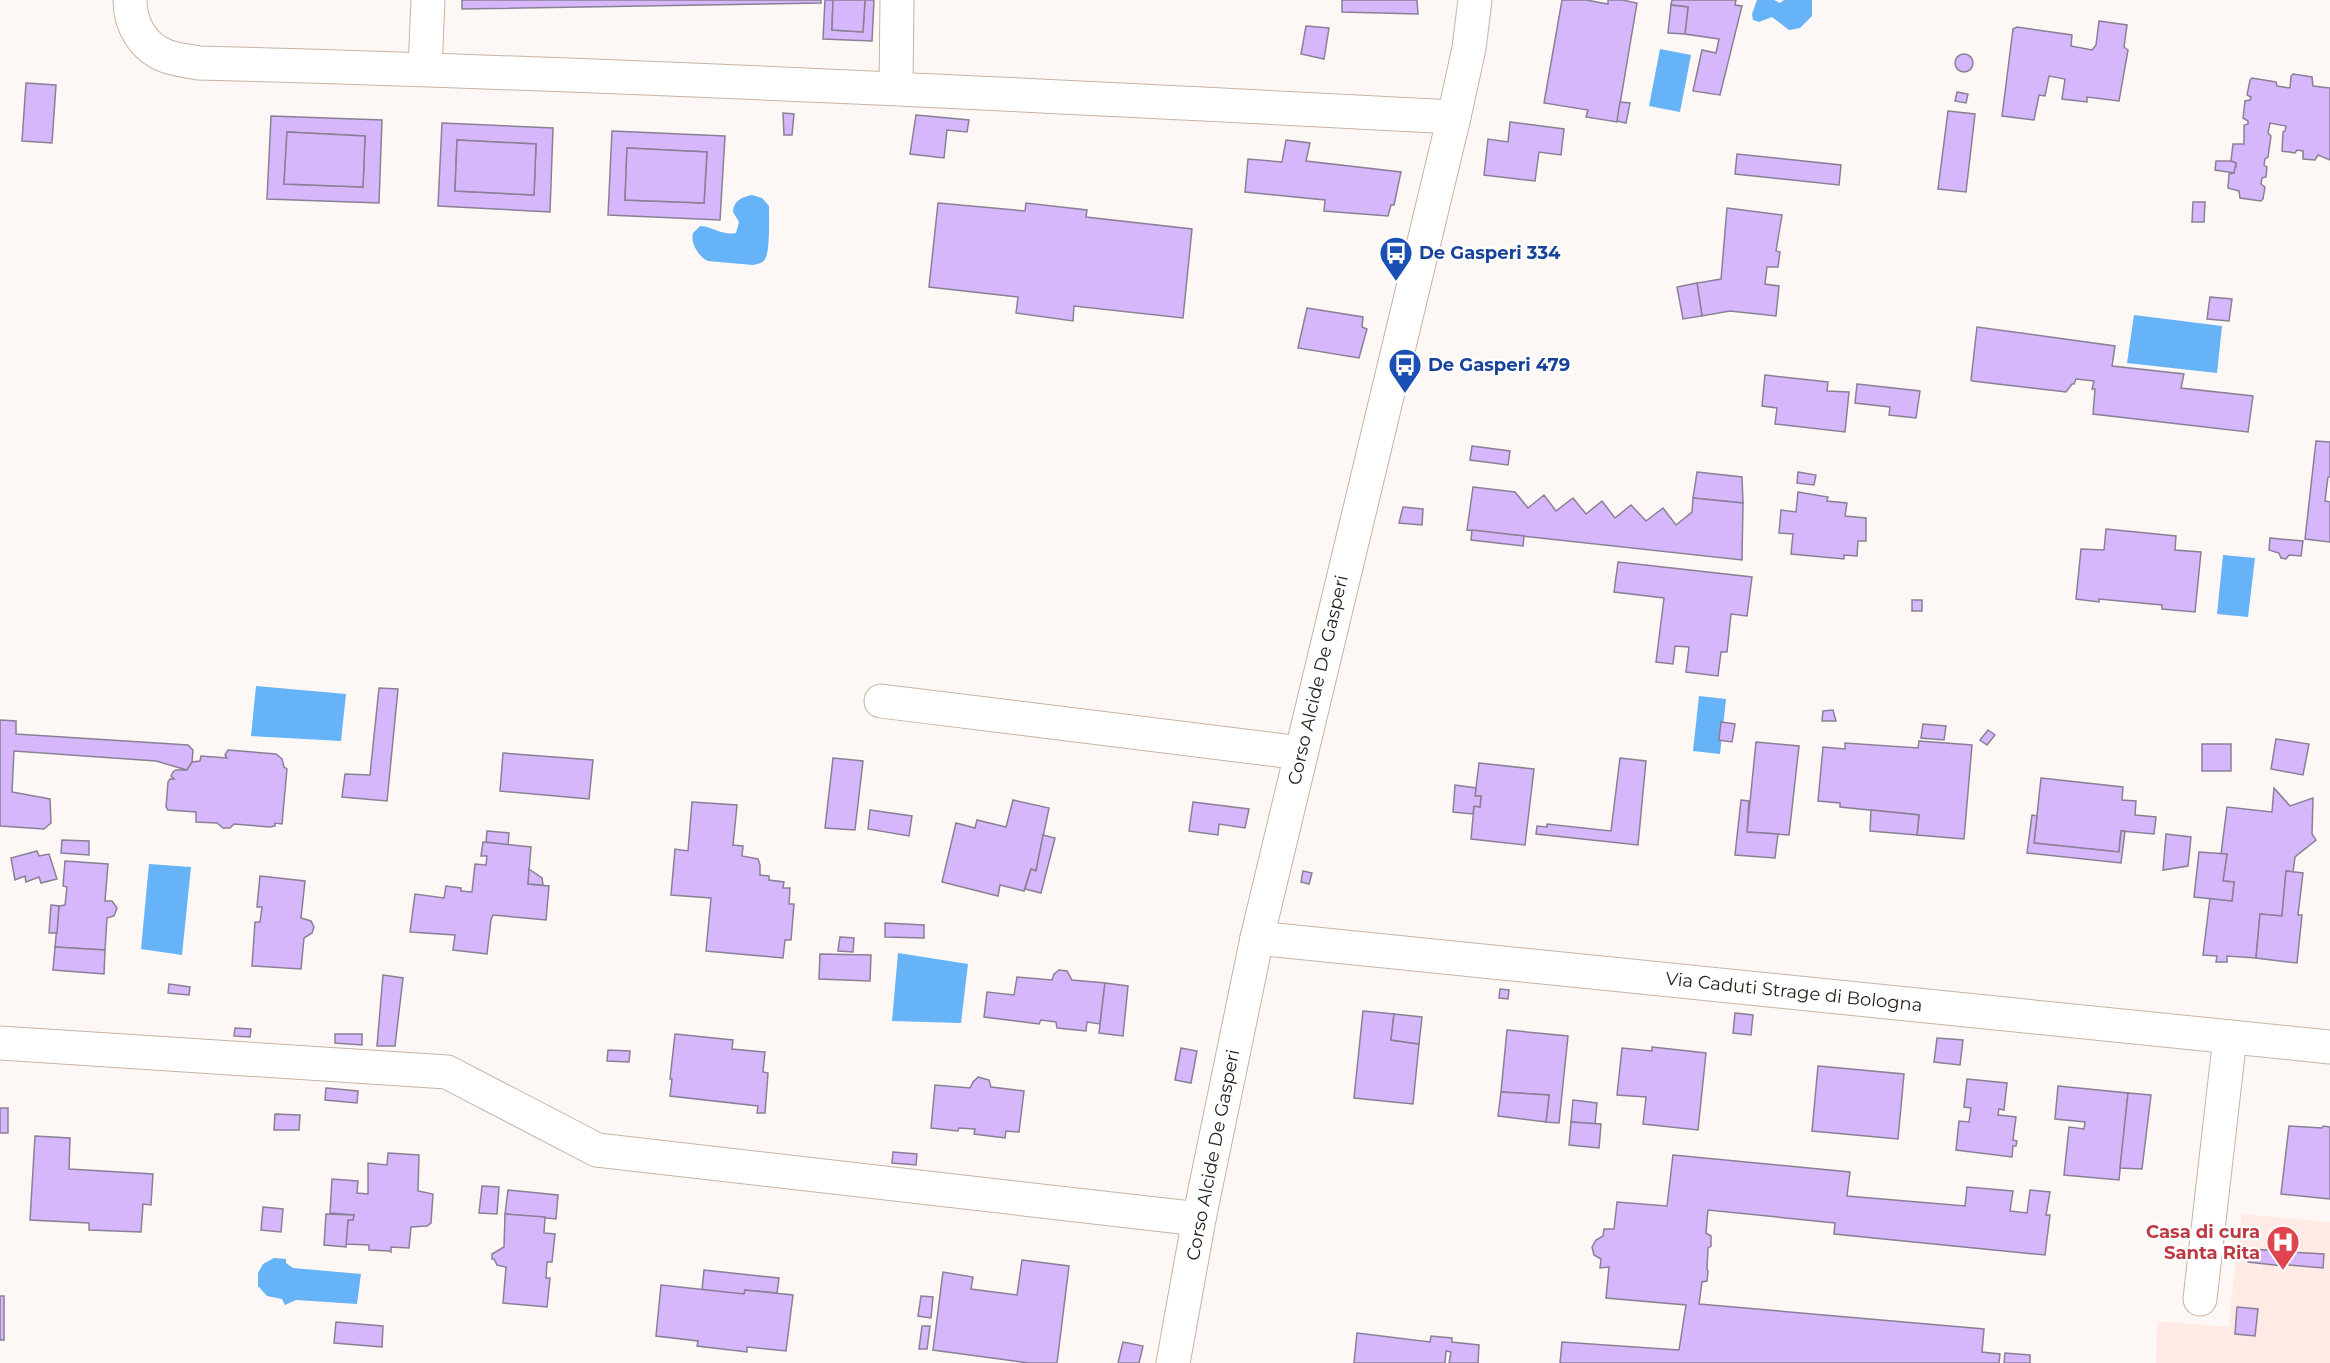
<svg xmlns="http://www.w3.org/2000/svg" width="2330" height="1363" font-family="Montserrat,sans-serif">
<rect width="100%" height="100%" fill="#fdf8f5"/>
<path fill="#ffeae5" d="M2242,1214l88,8v141h-174l1,-42 71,6z"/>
<g fill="#66b3f7">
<path d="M1757,0h17l6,3 4,-3h28v16l-12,12 -11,2 -17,-13 -13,5 -6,-2 -1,-6z"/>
<path d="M1660,49l31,6 -11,57 -31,-6z"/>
<path d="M752,195l10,3 7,8c0,12 1,41 -3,51 -2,6 -7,7 -13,8l-45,-4c-9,-4 -18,-18 -15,-28l7,-7c14,1 23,10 36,7l3,-11 -6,-10c0,-11 9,-15 19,-17z"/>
<path d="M2134,315l88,11 -5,47 -90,-10z"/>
<path d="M2223,555l32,3 -7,59 -31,-3z"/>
<path d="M256,686l90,8 -5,47 -90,-5z"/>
<path d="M1699,696l27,3 -6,55 -27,-3z"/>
<path d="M149,864l42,3 -9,88 -41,-6z"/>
<path d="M898,953l70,11 -7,59 -69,-2z"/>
<path d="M274,1258l12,1v4l7,5 68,6 -4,30 -61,-4 -11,5 -3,-6 -15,-3 -9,-10v-13l5,-9z"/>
</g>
<g fill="#d6b7fc" stroke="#898095" stroke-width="1.5" fill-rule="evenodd">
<path d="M462,0h359v3l-359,6z"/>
<path d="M825,0h8l-1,30 31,2 2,-32h9l-2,41 -49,-2z"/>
<path d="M833,0h32l-2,32 -31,-2z"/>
<path d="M1417,0l1,14 -76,-2v-12z"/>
<path d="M1562,0h24l22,4v-4h14l15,3 -20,119 -31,-5 2,-7 -44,-7z"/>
<path d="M1672,0h64l-1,5 7,1 -22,89 -27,-4 9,-41 14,3 3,-14 -34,-5 3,-27 -17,-2z"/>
<path d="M1671,5l17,2 -3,27 -17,-1z"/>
<path d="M2099,21l28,4 -3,22 4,3 -9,51 -32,-4v5l-25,-3 3,-20 -16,-3 -4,20 -6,-1 -5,25 -32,-4 11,-87 4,-2 55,8 -1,11 21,4 4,-5z"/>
<path d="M1306,26l23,2 -5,31 -23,-5z"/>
<circle cx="1964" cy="63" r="9"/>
<path d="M2293,74l19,3 1,9 17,2v72l-12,-5 -3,5 -12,-1v-8l-6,-1 -2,3 -13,-2 1,-19 2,-1 1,-5 -16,-3 -2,10 3,3 -3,21 -3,2 -1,6 3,2 -1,10 -4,1 -1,6 4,3 -2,12 -2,2 -21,-3 -1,-7 -11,-3 1,-14 5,-1v-6h2v-4l-5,-2 2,-17h11v-19l4,-1v-3l-5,-3 2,-17 5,-1 1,-3 -4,-2 3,-15 2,-2 24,4 1,4 13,2 1,-12z"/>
<path d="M26,83l30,2 -4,58 -30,-2z"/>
<path d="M1957,92l11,2 -2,9 -11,-2z"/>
<path d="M1620,102l10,1 -4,20 -9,-2z"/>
<path d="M1948,111l27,3 -9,78 -28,-3z"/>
<path d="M783,113l11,1 -2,21h-8z"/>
<path d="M916,115l53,5 -2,12 -20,-2 -3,28 -34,-4z"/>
<path d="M271,116l111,4 -3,83 -112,-4zM287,132l78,4 -2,51 -79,-3z"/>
<path d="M1510,122l54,7 -3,26 -22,-3 -4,29 -51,-6 4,-36 20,3z"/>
<path d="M442,123l111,5 -3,84 -112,-6zM457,140l79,4 -2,51 -79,-4z"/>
<path d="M612,131l113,5 -5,84 -112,-5zM627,148l80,4 -3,51 -79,-3z"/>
<path d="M287,132l78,4 -2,51 -79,-3z"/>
<path d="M457,140l79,4 -2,51 -79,-4z"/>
<path d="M1286,140l24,3 -4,18 95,11 -7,33h-3l-3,11 -64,-5 1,-11 -80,-8 3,-33 34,3z"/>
<path d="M627,148l80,4 -3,51 -79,-3z"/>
<path d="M1737,154l104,11 -2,20 -104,-11z"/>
<path d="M2216,161h15l5,2 -2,10 -19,-3z"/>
<path d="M2193,202h12l-1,20h-12z"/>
<path d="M938,203l87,8 1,-8 61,7 -1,7 106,12 -9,89 -109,-12 -1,15 -57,-8 2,-16 -89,-10z"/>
<path d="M1727,208l55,7 -6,36 4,1 -2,15h-11l-2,17 14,2 -3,30 -46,-5 -28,5 -5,-33 24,-4z"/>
<path d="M1697,283l5,33 -19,3 -6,-32z"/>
<path d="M2210,297l22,2 -3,22 -22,-2z"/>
<path d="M1307,308l56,9 -1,10 5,2 -8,29 -61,-10z"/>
<path d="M1977,327l138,19 -3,20 72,8 -3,14 72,8 -5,36 -155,-18 2,-25h-3l2,-8 -18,-2 -2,5h-2l-6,8 -94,-11 -1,-1z"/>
<path d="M1765,375l63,7 -1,9 22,1 -4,40 -70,-8 2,-16 -15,-2z"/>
<path d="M1857,384l63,7 -4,27 -27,-3 1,-8 -35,-4z"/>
<path d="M2316,441l14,1v35h-2l-3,24 5,1v40l-25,-3z"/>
<path d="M1472,446l38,5 -2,14 -38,-5z"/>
<path d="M1697,472l45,5 1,26 -50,-5z"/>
<path d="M1798,472l18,3 -2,10 -17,-2z"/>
<path d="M1473,487l42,5 13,16 16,-13 12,16 17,-13 13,16 16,-13 13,17 16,-13 15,16 17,-13 13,17 16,-13 1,-14 50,5 -1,57 -275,-30z"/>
<path d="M1798,492l30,5 -1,4 20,2 -2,13 21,2v23h-8l-1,15 -13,-1v4l-53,-5 2,-20 -14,-1 2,-23 15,2z"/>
<path d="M1403,507l20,2 -1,16 -23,-2z"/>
<path d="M2106,529l70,7 -1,14 26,2 -6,60 -33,-3v-4l-63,-6v3l-23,-3 5,-50 23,1z"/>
<path d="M1472,530l52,6 -1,10 -52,-6z"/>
<path d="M2270,538l33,3 -2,15 -12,-1 -3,4 -5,-1 -2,-5 -10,-3z"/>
<path d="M1618,562l134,15 -5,39 -16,-2 -4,38h-6l-3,24 -32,-4 3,-25 -14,-1 -2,18 -17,-2 8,-64 -50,-6z"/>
<rect x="1912" y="600" width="10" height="11"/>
<path d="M379,688l19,1 -11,112 -45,-4 3,-23 25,1z"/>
<path d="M1833,710l3,11h-14l1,-10z"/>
<path d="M0,720l16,1v13l172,11 5,5 -1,12 -5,8 -31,-9 -142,-10 -2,41 38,7 1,24 -7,6 -44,-3z"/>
<path d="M1721,722l14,2 -3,18 -13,-2z"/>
<path d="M1923,724l23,2 -2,14 -23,-2z"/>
<path d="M1988,730l7,5 -8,10 -7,-5z"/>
<path d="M2276,739l33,5 -6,31 -32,-6z"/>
<path d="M1919,741l53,4 -8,94 -47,-4 2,-20 -79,-8v-4l-22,-2 5,-54 22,2v-6l73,5z"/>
<path d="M1756,742l43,4 -10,89 -42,-3z"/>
<rect x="2202" y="744" width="29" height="27"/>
<path d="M228,750l48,4 6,5 2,8 3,2 -5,55 -7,-1v3l-5,1 -36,-3 -4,4h-7l-6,-5 -21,-1v-10l-28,-2 -2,-3 2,-25 2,-3h4l-3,-3 2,-4 3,-2h11l5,-8 8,-1 1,-5 26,2 -2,-3z"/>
<path d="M503,753l90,7 -4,39 -89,-8z"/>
<path d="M833,758l30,3 -8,69 -30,-2z"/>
<path d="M1620,758l26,3 -8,84 -102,-11 1,-8 10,1v-3l64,7z"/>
<path d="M1479,763l55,6 -9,76 -54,-6 3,-33 6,1 1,-11h-6z"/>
<path d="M2041,778l82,9 -1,13 14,1 -1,14 21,2 -2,17 -33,-3 -2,21 -85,-9z"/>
<path d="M1455,785l21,3 -1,8h6l-1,11 -6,-1 -1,8 -20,-2z"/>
<path d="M2274,788l16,18 23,-8 -1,36 4,6 -21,17 -2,15 -7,-1 -4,45 -22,-2 -4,44 -29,-2v6h-11l1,-6 -14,-1 7,-57 22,3 2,-19 -11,-1 4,-27h-6l6,-47 45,5z"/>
<path d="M1013,800l36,8 -13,63 -5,-2 -7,22 -24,-6 -2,11 -56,-14 14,-59 19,5 2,-8 29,7z"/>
<path d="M1741,800l8,1 -2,31 31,2 -3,24 -40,-3z"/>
<path d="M692,802l45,3 -4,40 10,1 -1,10 16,3 2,6v10l9,1v4l15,2 -1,6h7l-1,16h5l-3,36h-6l-2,18 -77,-7 5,-53 -40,-3 4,-46 13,2z"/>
<path d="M1193,802l56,7 -4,19 -26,-4 -1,11 -29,-4z"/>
<path d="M870,810l42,6 -3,20 -41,-7z"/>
<path d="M1871,810l48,5 -2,20 -47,-4z"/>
<path d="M2032,815l5,1 -3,27 85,9 2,-21h4l-4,32 -94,-10z"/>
<path d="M487,831l22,2 -1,12 -22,-3z"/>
<path d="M2166,834l25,3 -3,29 -25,4z"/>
<path d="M1043,835l12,3 -14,55 -16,-4 6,-20 5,2z"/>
<path d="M62,840l27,1v14l-28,-2z"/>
<path d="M483,842l48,5 -3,37 21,2 -3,34 -53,-5 -2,5 -4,34 -34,-4 2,-15 -45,-3 5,-38 29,4 2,-12 15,2v3l11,1 3,-28 11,1 1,-9h-6z"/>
<path d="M37,851l2,5 10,-2 8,25 -16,4 -2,-6 -13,5 -1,-6 -10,4 -4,-22z"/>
<path d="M2199,852l28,2 -4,27 11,1 -2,19 -38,-4z"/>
<path d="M65,861l43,3 -3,37h7l5,7 -3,8 -7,2 -2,32 -50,-3 4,-41 6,-1 2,-18 -4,-1z"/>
<path d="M529,869l13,9 1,7 -15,-1z"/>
<path d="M1303,871l9,2 -3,11 -8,-2z"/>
<path d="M2286,871l17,2 -5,42h4l-5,48 -41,-5 4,-44 22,2z"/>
<path d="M260,876l45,5 -4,37 10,3 3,6 -2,6 -8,5 -3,31 -49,-3 3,-44h5l2,-15h-5z"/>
<path d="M51,905l8,1 -2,27h-8z"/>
<path d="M885,923l39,2v13l-39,-1z"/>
<path d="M840,937l14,1 -1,14 -15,-1z"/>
<path d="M55,947l50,3 -1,24 -51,-4z"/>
<path d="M820,954l51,1 -1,26 -51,-2z"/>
<path d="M1059,970l8,1 5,9 33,3 -5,41 -13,-2 -1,9 -29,-3 -1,-6 -15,-2 -2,4 -55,-7 3,-25 27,3 3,-18 35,3 2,-6z"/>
<path d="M383,975l20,3 -8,68h-18z"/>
<path d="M1105,983l23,3 -5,50 -24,-3z"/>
<path d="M169,984l21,3 -1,8 -21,-2z"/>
<path d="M1500,989l9,1 -1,9 -9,-1z"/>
<path d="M1363,1011l31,3 -3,26 28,4 -6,60 -59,-6z"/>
<path d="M1735,1013l18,2 -2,20 -18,-2z"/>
<path d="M1394,1014l28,3 -3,27 -28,-4z"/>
<path d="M235,1028l16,1 -1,8 -16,-1z"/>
<path d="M1507,1030l61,6 -9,87 -13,-1 3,-27 -48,-3z"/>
<path d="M335,1034h27v11l-27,-2z"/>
<path d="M675,1034l58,6 -1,9 33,3 -2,20 5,1 -3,40h-8l1,-7 -88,-10 2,-17h-2z"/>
<path d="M1937,1038l26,2 -3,25 -26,-3z"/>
<path d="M1652,1047l54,6 -8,77 -55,-6 3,-27 -29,-2 5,-47 30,3z"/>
<path d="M1181,1048l16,3 -6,32 -16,-3z"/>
<path d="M608,1050l22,1 -1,11 -22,-1z"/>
<path d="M1818,1066l86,8 -6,65 -86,-8z"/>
<path d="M978,1077l11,3 2,7 33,4 -5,41 -13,-1 -1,7 -31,-4 1,-5 -16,-1 -1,3 -27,-3 4,-43 35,3 3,-6z"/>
<path d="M1967,1079l40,4 -3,27 -5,-1 -1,6 18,2 -3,23 4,1 -1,5h-3l-1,11 -56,-7 3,-29 10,1 2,-14 -7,-1z"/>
<path d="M2058,1086l70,7 -9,87 -55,-5 5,-48 15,2 1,-7 -30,-3z"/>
<path d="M326,1088l32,3 -1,12 -32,-3z"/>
<path d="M1501,1092l48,3 -3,27 -48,-6z"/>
<path d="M2128,1093l23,2 -9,74 -22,-1z"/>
<path d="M1573,1100l24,3 -2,21 -24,-2z"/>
<rect x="0" y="1108" width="8" height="25"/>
<path d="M275,1114l25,1 -1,15h-25z"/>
<path d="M1571,1122l30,2 -2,24 -30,-3z"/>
<path d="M2289,1126l33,2 1,-2 7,1v72l-49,-5z"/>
<path d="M35,1136l35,2 -1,31 84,5 -2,31 -8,-1 -2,28 -52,-2v-7l-59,-3z"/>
<path d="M893,1152l24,2 -1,11 -24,-2z"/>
<path d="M388,1153l31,2 -1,36 15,3 -2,29 -4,3 -16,1 -2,21 -18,-1v5l-2,-1 -20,-1v-5l-23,-1 2,-24h5l1,-5 -24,-2 2,-34 26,2 -1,12 11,1v-31l19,2z"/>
<path d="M1673,1155l177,17 -3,24 118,10 2,-19 46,4 -3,20 17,2 3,-23 20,2 -4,23h4l-5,40 -211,-21 1,-11 -127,-13 -2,23 5,3v10l-3,2 -1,21 1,2 -1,10 -5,1 -3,22 285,25 -2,23 18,2 -1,9h-439l2,-21 117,8 7,-45 -80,-7 3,-31 -9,1 1,-9 -7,-4 -2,-8 4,-7 7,-4 1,-7h10l3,-27 50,4z"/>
<path d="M482,1186l17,1 -2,27 -18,-1z"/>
<path d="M508,1190l50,5 -2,24 -51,-5z"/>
<path d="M263,1207l20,2 -2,23 -20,-2z"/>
<path d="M326,1214l28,1 -1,5h-5l-2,27 -22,-2z"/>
<path d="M505,1214l40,3 -1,16 11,1 -3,28h-5l-1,16h4l-3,29 -44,-4 3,-36 -9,-2 -3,-6h-2v-5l12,-7z"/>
<path d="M2249,1249l35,2 -1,15 -35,-4z"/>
<path d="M2289,1252l35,2 -1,14 -34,-3z"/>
<path d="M1022,1260l47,6 -12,97h-28l-96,-13 10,-78 30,5 -2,12 46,6z"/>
<path d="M704,1270l75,8 -2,15 -32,-3 -1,5 -42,-5z"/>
<path d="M661,1285l83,9 1,-4 48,5 -7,56 -39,-4v5l-50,-6 1,-5 -42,-5z"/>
<rect x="0" y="1296" width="4" height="44"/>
<path d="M921,1296l12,1 -2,21 -13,-2z"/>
<path d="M2237,1307l21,2 -3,27 -20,-2z"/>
<path d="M336,1322l47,4 -1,21 -48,-4z"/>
<path d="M922,1326h8l-3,23h-8z"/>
<path d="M1357,1333l73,9 1,-6 21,2v4l27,3 -1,18h-29l2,-11 -5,-1 -1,12h-91z"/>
<path d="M1123,1342l20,4 -4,17h-21z"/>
<path d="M2005,1353l25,2v8h-26z"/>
</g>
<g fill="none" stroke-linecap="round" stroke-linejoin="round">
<defs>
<g id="street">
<path d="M130,0c0,25 13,47 36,56 10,4 23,5 33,7 419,11 837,32 1255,54"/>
<path d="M425,69l3,-69"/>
<path d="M896,88l1,-88"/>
<path d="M881,701l420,52"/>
<path d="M1257,938l1073,109"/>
<path d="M0,1043l447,29 150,78 602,69"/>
<path d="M2200,1299l30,-262"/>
</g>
<path id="secondary" d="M1173,1363l26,-144 58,-281 197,-821 15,-69 6,-48"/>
</defs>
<use href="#street" stroke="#c8b3a3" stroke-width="35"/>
<use href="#secondary" stroke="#c8b3a3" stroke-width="35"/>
<use href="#street" stroke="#fff" stroke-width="33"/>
<use href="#secondary" stroke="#fff" stroke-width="33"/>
</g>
<defs>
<symbol id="bus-pin" viewBox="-11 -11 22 30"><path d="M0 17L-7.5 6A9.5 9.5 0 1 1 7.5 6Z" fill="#1a4fb4" stroke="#fff"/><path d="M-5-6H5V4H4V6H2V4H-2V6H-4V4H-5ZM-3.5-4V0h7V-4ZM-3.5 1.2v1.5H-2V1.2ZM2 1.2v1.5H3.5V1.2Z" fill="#fff"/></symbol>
<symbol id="hospital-pin" viewBox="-11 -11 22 30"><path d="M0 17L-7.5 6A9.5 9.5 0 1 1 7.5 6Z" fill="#e0444e" stroke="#fff"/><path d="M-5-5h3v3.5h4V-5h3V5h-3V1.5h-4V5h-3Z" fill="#fff"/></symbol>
</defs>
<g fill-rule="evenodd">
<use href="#bus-pin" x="1377" y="234" width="38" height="52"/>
<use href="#bus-pin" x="1386" y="346" width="38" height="52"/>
<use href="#hospital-pin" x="2264" y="1223" width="38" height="52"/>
</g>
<g text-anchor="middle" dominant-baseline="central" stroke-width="4.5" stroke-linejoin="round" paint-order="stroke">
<g font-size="18" font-weight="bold" fill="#164399" stroke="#fff" text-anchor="start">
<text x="1419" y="253">De Gasperi 334</text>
<text x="1428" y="365">De Gasperi 479</text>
</g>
<g font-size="18" fill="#28201a" stroke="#fff">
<text transform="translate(1318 680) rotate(-77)">Corso Alcide De Gasperi</text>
<text transform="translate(1794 992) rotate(6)">Via Caduti Strage di Bologna</text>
<text transform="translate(1213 1155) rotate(-79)">Corso Alcide De Gasperi</text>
</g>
<g font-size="18" font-weight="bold" fill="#be3a42" stroke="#fff" text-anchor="end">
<text x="2260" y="1232">Casa di cura<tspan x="2260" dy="21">Santa Rita</tspan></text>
</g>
</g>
</svg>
